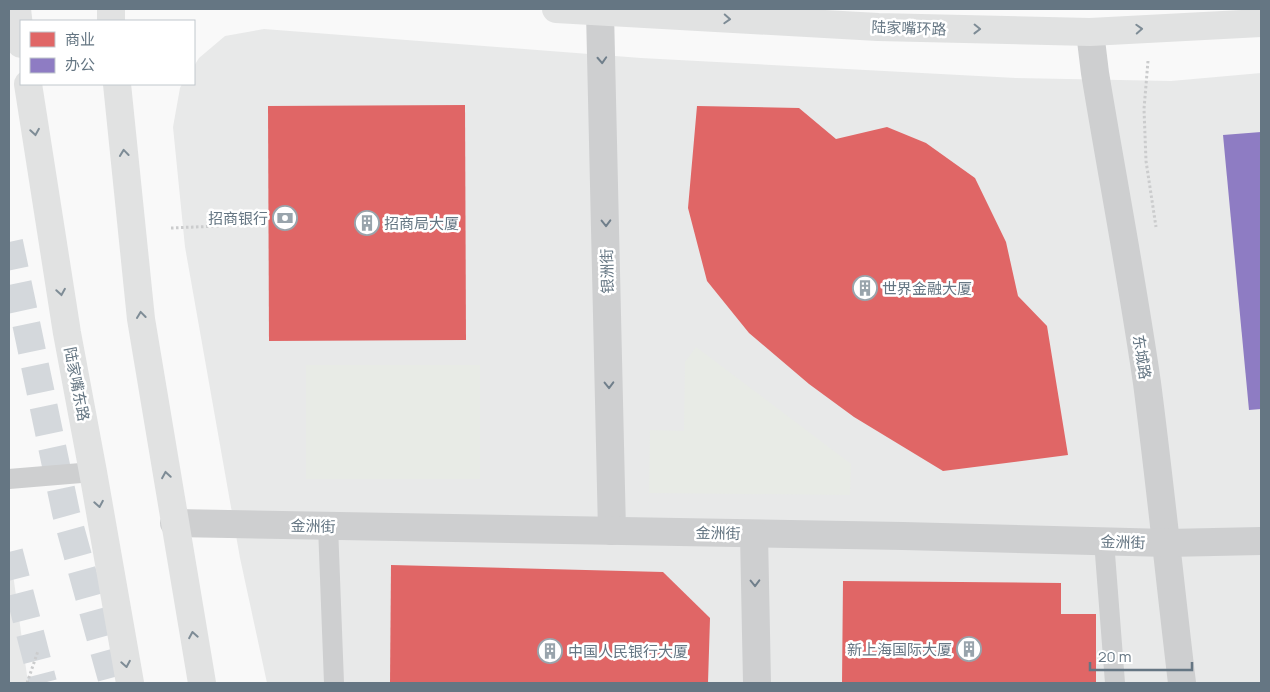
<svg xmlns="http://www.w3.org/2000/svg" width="1270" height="692" font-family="Manrope,'Noto Sans SC',sans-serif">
<rect width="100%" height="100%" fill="#f9f9f9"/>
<g fill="#e8e9e9">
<path d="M264,29l377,29 375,20 155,3 90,-8v610h-994l-27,-125 -55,-311 -12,-120 7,-39 2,-4h12v-18l5,-8 26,-22z"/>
<path d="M9,545l19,138h-19z"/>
</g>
<g fill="#e8ebe6">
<path d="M696,347l155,117 -1,31 -201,-2 1,-63 34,1 1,-69z"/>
<rect x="306" y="365" width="174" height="114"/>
</g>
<g fill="#e06666">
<path d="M465,105l1,235 -197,1 -1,-235z"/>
<path d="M697,106l102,2 37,31 51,-12 39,16 49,35 31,64 12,54 29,30 21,129 -125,16 -89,-54 -45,-33 -60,-51 -42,-52 -19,-73z"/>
<path d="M391,565l272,7 47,46 -2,65h-318z"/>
<path d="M843,581l218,2v31h35v69h-254z"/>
</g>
<path fill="#8e7cc3" d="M1261,132v277l-12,1 -26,-275z"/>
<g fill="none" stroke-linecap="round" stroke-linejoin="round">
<g stroke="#d4d8dc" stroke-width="28" stroke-dasharray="28 14" stroke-linecap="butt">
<path d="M9,242l57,271 47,170"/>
<path d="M9,552l34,131"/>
</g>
<g stroke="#cbcccd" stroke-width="3" stroke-dasharray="2.5 2.5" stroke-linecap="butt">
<path d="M1148,61l-4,48 2,52 10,66"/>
<path d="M171,228l71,-3"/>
<path d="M27,683l11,-32"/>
</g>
<g stroke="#cecfd0" stroke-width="20">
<path d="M9,479l84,-7"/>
<path d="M328,526l6,157"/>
<path d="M1104,541l11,142"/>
</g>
<g stroke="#cecfd0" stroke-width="28">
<path d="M600,12l12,519"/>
<path d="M1090,32l5,41c17,103 37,206 52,310 13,100 23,200 35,300"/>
<path d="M174,523l729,13 264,7 94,-2"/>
<path d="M754,534l3,149"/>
</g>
<path stroke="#e1e2e2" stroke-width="28" d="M556,9l322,18 212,5 171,-9"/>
<g stroke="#e1e2e2" stroke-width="28">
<path d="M17,9l4,35"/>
<path d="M111,9v12"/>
<path d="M28,84l39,249 26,139 37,211"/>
<path d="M117,84l24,235 61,364"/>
</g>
</g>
<defs><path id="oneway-chevron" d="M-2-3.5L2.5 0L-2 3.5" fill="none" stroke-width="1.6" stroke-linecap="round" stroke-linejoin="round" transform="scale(1.25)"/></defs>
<g stroke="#7e8c96">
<use href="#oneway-chevron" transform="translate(727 19) rotate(3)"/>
<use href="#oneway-chevron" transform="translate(977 29) rotate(1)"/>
<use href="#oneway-chevron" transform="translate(1139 29) rotate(-3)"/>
<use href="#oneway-chevron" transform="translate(35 132) rotate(81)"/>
<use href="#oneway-chevron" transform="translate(124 153) rotate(-96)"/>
<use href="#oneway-chevron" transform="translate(61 292) rotate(81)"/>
<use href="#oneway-chevron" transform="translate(141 315) rotate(-97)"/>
<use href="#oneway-chevron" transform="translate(166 475) rotate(-99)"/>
<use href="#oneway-chevron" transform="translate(99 504) rotate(80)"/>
<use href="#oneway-chevron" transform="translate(193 635) rotate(-100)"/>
<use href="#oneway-chevron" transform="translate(126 664) rotate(80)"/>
</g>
<g stroke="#707f8b">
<use href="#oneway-chevron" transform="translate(602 60) rotate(87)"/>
<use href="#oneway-chevron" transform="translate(606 223) rotate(89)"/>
<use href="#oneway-chevron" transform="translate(609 385) rotate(89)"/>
<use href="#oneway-chevron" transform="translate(755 583) rotate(89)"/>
</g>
<defs>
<symbol id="bank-ring" viewBox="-11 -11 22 22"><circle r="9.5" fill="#fff" stroke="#99a4ac" stroke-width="1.5"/><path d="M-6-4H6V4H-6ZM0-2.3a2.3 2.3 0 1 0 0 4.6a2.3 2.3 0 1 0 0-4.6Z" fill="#99a4ac"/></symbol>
<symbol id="building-ring" viewBox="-11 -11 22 22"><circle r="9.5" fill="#fff" stroke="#99a4ac" stroke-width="1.5"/><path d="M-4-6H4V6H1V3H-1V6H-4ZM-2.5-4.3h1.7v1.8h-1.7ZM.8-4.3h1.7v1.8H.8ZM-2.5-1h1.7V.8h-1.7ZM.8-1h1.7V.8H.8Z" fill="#99a4ac"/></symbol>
</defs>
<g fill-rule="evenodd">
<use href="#bank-ring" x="271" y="204" width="28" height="28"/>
<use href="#building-ring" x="353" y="209" width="28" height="28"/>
<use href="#building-ring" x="851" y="274" width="28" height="28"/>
<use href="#building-ring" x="955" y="635" width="28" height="28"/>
<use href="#building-ring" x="536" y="637" width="28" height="28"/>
</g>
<g text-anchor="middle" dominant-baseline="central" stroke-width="5" stroke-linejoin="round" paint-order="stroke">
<g font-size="15" fill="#657683" stroke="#fff">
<text transform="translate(909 28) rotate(2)">陆家嘴环路</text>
<text transform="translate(607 271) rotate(-91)">银洲街</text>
<text transform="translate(1142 357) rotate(81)">东城路</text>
<text transform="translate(77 384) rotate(79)">陆家嘴东路</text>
<text transform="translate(313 526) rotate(1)">金洲街</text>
<text transform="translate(718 533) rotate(1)">金洲街</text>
<text transform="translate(1123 542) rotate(2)">金洲街</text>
</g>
<g font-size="15" fill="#657683" stroke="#fff" text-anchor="start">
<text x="268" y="218" text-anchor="end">招商银行</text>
<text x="384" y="223">招商局大厦</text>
<text x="882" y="288">世界金融大厦</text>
<text x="952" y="649" text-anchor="end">新上海国际大厦</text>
<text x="568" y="651">中国人民银行大厦</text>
</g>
</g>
<rect width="1270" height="692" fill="none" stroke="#657683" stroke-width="20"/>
<rect x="20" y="20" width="175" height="65" fill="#ffffff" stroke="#c1c8cd"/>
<rect x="30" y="32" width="25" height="15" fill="#e06666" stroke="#c1c8cd"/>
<text x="65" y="45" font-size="15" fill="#657683">商业</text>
<rect x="30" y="58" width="25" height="15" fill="#8e7cc3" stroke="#c1c8cd"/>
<text x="65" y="70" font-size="15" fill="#657683">办公</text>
<path d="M1090 662v8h102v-8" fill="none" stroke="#657683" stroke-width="2.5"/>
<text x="1098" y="662" font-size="15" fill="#657683" stroke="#ffffff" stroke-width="4" paint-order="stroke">20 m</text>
</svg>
